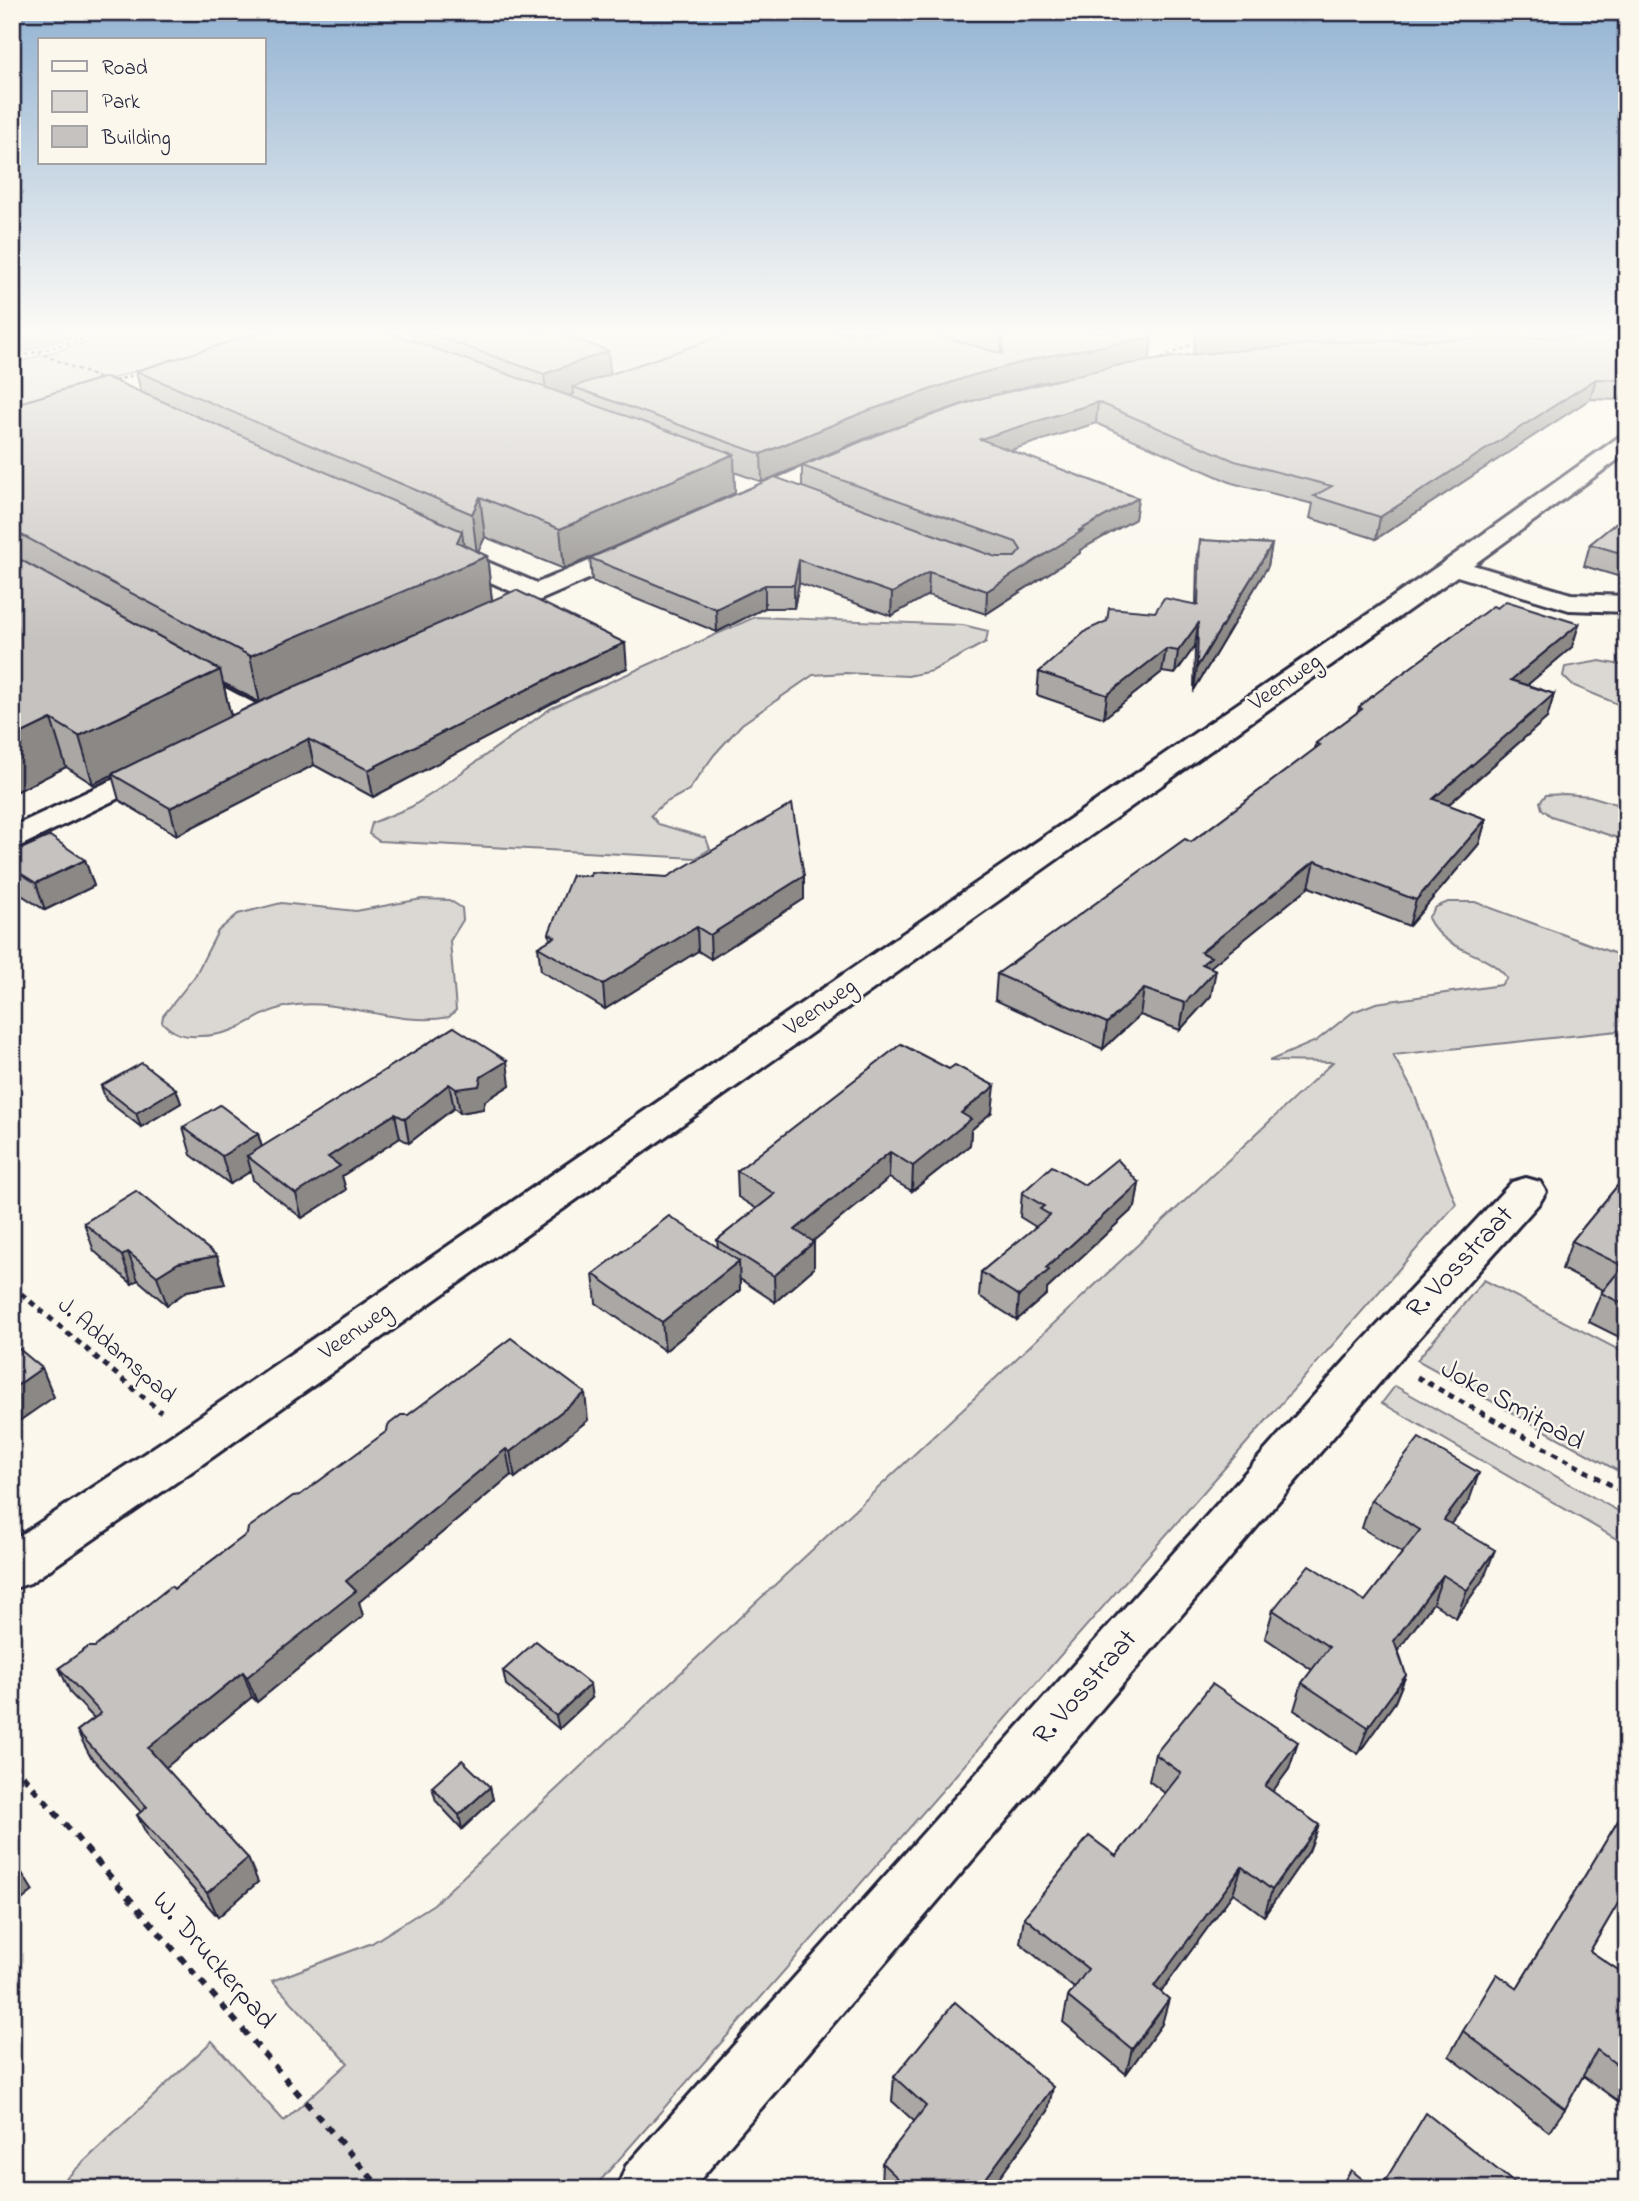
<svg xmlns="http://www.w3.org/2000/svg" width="1639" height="2201" font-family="'Indie Flower',sans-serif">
<rect width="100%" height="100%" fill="#fbf7ec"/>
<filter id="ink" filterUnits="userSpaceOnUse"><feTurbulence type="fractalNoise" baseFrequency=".0143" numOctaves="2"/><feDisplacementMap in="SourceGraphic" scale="14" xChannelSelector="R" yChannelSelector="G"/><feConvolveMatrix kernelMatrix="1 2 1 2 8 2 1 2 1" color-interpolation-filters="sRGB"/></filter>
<g filter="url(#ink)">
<g fill="#dbd8d3" stroke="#7e7d87" stroke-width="2">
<path d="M121,332h143l-252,77v-45z"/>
<path d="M343,332h415l-209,78z"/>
<path d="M755,617l208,8 25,6 -2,11 -54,29 -24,5 -63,-3 -32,2 -71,49 -28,31 -25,35 -26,14 -12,11 7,9 48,14 4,11 -14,9 -317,-17 -10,-7 3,-11 39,-16 25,-16 115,-83z"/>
<path d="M1600,661l27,5v42l-55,-23 -9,-9 2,-9z"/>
<path d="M1565,794l25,2 37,11v34l-76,-25 -9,-7 -2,-7 6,-7z"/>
<path d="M422,899l27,1 13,8 1,12 -13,21 6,69 -7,7c-51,11 -106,-20 -160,-11 -35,6 -45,29 -89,30 -17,1 -27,-2 -38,-14l1,-6 32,-40 23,-45 20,-17 43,-11 75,8z"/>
<path d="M1448,902h27l152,56v72l-234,25 20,36 43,113 -863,985h-538l157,-148 72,80 64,-58 -76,-82 100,-38 62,-39 899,-842 -64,-1 47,-20 37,-29 23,-9 125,-18 6,-7c-21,-28 -61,-24 -79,-60l8,-11z"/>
<path d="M1484,1280l143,74v122l-210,-116z"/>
<path d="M1395,1386l232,130v29l-245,-142z"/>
</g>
<g fill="#b1aeb0" stroke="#787681" stroke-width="2">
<path d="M12,332h77l-77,23z"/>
<path d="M893,332h109l5,21z"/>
</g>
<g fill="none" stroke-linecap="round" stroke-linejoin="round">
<defs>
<g id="street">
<path d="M1627,435v18l-154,112 98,29 56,2v16l-58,-2 -112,-34 -1243,880 -184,127 -18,6v-48l168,-111 1264,-868 175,-125z"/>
<path d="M850,447l8,2 4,5 -4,5 -110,50h-18l-3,-5 3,-5z"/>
<path d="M639,540l9,3 4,5 -4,5 -165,72 -10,-2 -3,-6 3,-6 42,-18 -83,-37 -4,-5 4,-5h18l87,37z"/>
<path d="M181,665l88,46 5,6 -5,6 -10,3 -10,-3 -78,-44 -4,-6 4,-6z"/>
<path d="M161,757l11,3 4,6 -4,6 -160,78v-23z"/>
<path d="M1526,1178l14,4 6,10 -6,10 -147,165 -701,822h-75l9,-23 735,-823 151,-161z"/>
</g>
</defs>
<use href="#street" stroke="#22223b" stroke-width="6"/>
<g stroke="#22223b" stroke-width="2.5" stroke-dasharray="3.5 3.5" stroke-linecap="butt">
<path d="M38,352l67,29"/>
<path d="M12,359l94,-27"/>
<path d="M1155,362l43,-21"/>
<path d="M108,383l32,-10"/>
</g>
<g stroke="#22223b" stroke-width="5" stroke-dasharray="6 6" stroke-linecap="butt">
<path d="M12,1286l149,126"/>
<path d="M1417,1377l210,117"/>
</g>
<path stroke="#22223b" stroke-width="6" stroke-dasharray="8 8" stroke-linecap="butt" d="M12,1763l369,426"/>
<use href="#street" fill="#fbf7ec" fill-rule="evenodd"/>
</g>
<g fill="#aaa7a5" stroke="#22223b" stroke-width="2" fill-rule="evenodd">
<path d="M412,332h144l54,42 391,-21v-21h147l4,5 -3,24 44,-6 3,-23h431v45l-6,23 -31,-1 -214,140 -66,-21 3,-14 -81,-21 -136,-60 -86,27 128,48 -3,21 -55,31v3l-94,61 -58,-19 -37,21 -92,-33 -5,25h-29l-48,24 -125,-51 -2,-23 212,-71v-21l166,-64 -104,37 -102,43 -28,-10 1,21 -171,76 -79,-32 -7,15 9,4 5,44 135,68 -46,20 -208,109 -59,-32 -137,70 -58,-35 -7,-25 -19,9 -27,-17 -54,27v-389l129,-13 -5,-21 234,-37 43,7zM1055,381l-45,11 30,-9zM223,683l10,5 26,14 -28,14z"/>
<path d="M1627,514v65l-43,-13 6,-22z"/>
<path d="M1200,540l72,4 -4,22 -74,124 1,-44 -20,28 -13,-2 -58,46 -67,-23 2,-23 68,-51 89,-16 1,-44z"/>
<path d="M1579,624l-7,23 -45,38 27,9 -7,24 -99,87 38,14 -7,25 -70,82 -100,-39 -99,80 1,29 -31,34 -40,-15 -37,34 -108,-49 2,-26 194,-132 124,-93 1,-6 42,-31 1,-5z"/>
<path d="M12,853l73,7 9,26 -49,24 -33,-21z"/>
<path d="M804,876v23l-93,60 -13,-8 -93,58 -64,-38 -3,-24 12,-7 -1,-7 118,-56z"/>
<path d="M454,1027l56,58 -25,16 -2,8 -23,4 -6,-5 -45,35 -9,-5 -58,38 4,14 -44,28 -49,-38 -2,-9 -21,13 -39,-29 -8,-28 75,7 4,13z"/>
<path d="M101,1086l75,3 5,14 -40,24 -35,-27z"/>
<path d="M992,1112l-21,18 -1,15 -58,46 -23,-13 -76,63 1,1v26l-39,34 -35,-23v11l-75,61 -69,-48 -3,-29 125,-27 -1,-7 40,-31 -19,-12 -1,-26z"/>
<path d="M1627,1174v167l-38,-19 12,-29 2,-3 -41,-21 10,-28z"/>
<path d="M1139,1183l-4,24 -88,82v5l-30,26 -38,-24 2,-24 55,-45 -16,-10 2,-24 63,-8z"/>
<path d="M84,1223l133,33 8,28 -38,7 -20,14 -29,-25 -6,4 -38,-33z"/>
<path d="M588,1420l-73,58 -4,-3 -152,127 4,14 -106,86 -5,-5 -87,71 93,114 -40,35 -69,-78 -12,-24 4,-3 -51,-56 -13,-25 17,-13 -23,-24 -12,-26 36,-21 205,-152z"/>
<path d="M1371,1500l98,1 -18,23 33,54 -28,40 -23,-15 -35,47 8,25 -11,27 -37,52 -64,-44 8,-27 10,-13 -47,-32 8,-28 92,-9 37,-48 -40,-25z"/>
<path d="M503,1671l89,27 -33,31 -53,-44z"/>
<path d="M1298,1742l-9,27 -17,23 47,33 -10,26 -45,65 -31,-23 -72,99 1,32 -36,50 -63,-52 5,-25 6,-9 -54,-45 4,-26 92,-61 50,-62 -17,-13 6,-27z"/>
<path d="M432,1787h58l3,13 -31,29 -26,-28z"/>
<path d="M1627,1806v89l-3,-2 -34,58 37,25v121l-5,7 -39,-28 -18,33 -16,23 -100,-76 14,-25 54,-43z"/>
<path d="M894,2077l154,34 -57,78h-108l-2,-3 1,-23 33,-41 -23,-21z"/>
</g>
<g fill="#8b8886" stroke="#22223b" stroke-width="2">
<path d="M1196,332h138l-2,12 -139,13z"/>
<path d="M1152,337l-3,26 -109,20 -72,19 -104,37 -102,43 -1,-28 103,-42 106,-36 72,-19z"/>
<path d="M608,351l3,30 -38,6 1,7 -27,10 -3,-30z"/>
<path d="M1596,379l-6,20 -214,140 4,-22z"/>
<path d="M1098,402l-2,21 -117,37 1,-21z"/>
<path d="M734,454l1,39 -171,76 -4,-40z"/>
<path d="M480,497l5,40 -8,17 -5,-40z"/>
<path d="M1138,498l-3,21 -55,31v3l-94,61 1,-23 91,-60z"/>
<path d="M462,531l4,34 21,-9 5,45 -232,102 -10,-47 207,-114z"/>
<path d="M1272,544l-4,22 -74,124 3,-23z"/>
<path d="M799,560v23l-5,25v-23z"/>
<path d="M929,572l-1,23 -37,21 1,-23z"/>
<path d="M765,585v23l-48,24 -1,-23z"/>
<path d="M1198,624l-3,22 -20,28 3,-23z"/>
<path d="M1579,624l-7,23 -67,57 6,-24z"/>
<path d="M625,643l2,25 -46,20 -208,109 -5,-27 211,-107z"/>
<path d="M1166,649l-4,23 -58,46 3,-23z"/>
<path d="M220,670l11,47 -119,57v1l-19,9 -14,-48z"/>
<path d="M1554,694l-7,24 -121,106 7,-25z"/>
<path d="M51,719l15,48 -54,27v-56z"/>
<path d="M308,739l6,26 -137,70 -7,-27z"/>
<path d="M1486,819l-7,25 -70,82 7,-26z"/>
<path d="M85,860l9,26 -49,24 -9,-27z"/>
<path d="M1315,861l-6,26 -100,81 7,2 -5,26 -31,34 5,-27 16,-51z"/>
<path d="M804,876v23l-93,60 -1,-24z"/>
<path d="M697,927l1,24 -93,58 -2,-25z"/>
<path d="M1144,989l-4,26 -37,34 4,-26z"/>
<path d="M507,1061l3,24 -25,16 -2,8 -23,4 -4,-24 25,-12z"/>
<path d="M449,1084l5,24 -45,35 -4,-24z"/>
<path d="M995,1086l-3,26 -21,18 -1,15 -58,46 1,-25 48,-53z"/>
<path d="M176,1089l5,14 -40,24 -5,-14z"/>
<path d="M395,1114l5,24 -58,38 4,14 -44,28 -6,-24 32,-37z"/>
<path d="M258,1134l8,28 -19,-6 4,15 -21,13 -8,-28z"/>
<path d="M890,1152l-1,26 -94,78v-26z"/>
<path d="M1139,1183l-4,24 -88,82v5l-30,26 2,-24 27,-28z"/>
<path d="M814,1242v26l-39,34 -1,-26z"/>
<path d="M128,1252l10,28 -6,4 -10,-28z"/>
<path d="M217,1256l8,28 -38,7 -20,14 -10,-29 21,-13z"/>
<path d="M739,1261l1,29 -75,61 -3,-29z"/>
<path d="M42,1368l12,29 -42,29v-37z"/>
<path d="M585,1393l3,27 -73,58 -5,-26z"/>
<path d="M506,1449l5,26 -152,127 4,14 -106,86 -10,-25 99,-96z"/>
<path d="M1479,1473l-10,28 -35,47 10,-28z"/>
<path d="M1495,1550l-11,28 -28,40 11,-28z"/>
<path d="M1443,1575l-10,28 -49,66 10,-28z"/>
<path d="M243,1672l9,25 -93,76 -11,-25z"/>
<path d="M1406,1675l-11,27 -37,52 10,-27z"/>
<path d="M590,1684l2,14 -33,31 -3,-13z"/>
<path d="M1298,1742l-9,27 -32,44 8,-27z"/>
<path d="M490,1787l3,13 -31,29 -3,-14z"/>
<path d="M1319,1825l-10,26 -45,65 8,-26z"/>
<path d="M248,1858l10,24 -40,35 -11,-24z"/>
<path d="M17,1865l16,26 -21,17v-39z"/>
<path d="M1242,1867l-9,26 -86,118 7,-25z"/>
<path d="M1169,1999l-7,25 -36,50 6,-25z"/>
<path d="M1053,2087l-5,24 -57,78h-13z"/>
</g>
<g fill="#c6c2c0" stroke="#22223b" stroke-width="2">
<path d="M261,332h106l3,2 5,-2h13l346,122 -174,75 -80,-32 -8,17 -336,-143z"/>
<path d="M425,332h131l52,19 -64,23z"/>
<path d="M734,332h193l76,22v-22h145l4,5 -110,20 -72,19 -106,36 -103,42 -188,-67z"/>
<path d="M1627,336l-1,44 -30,-1 -216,138 -66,-21 18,-10 -97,-25 -137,-59 -118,37 158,59 -60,33h4l-95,60 -58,-19 -37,21 -93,-33 -5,25h-29l-49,24 -126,-51 185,-81 221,80h19l6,-7 -5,-8 -214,-76 85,-35 92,-32 136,-33 73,-11 147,-13z"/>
<path d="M106,377l356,154 -5,11 30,14 -237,100 -238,-126v-125z"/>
<path d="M1627,514v41l-37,-11z"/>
<path d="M1200,540l72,4 -75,123 1,-43 -20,27 -12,-2 -59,46 -68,-23 48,-42 20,-9 2,-13 46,4 9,-14 34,7z"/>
<path d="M12,555l208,115 -141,66 -28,-17 -39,19z"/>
<path d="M516,590l109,53 -46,20 -211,107 -60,-31 -138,69 -58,-34 152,-74z"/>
<path d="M1506,601l73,23 -68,56 43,14 -121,105 53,20 -70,81 -101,-39 -114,91 10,5 -9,7 14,6 -31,33 -41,-14 -37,34 -110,-49 188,-135 6,3 129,-97 -4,-2 46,-34 -3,-2 8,-7 126,-94 4,2z"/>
<path d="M792,804l12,72 -94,59 -13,-8 -94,57 -65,-37 17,-10 -6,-4 23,-58 18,1 1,-4 76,5z"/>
<path d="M50,836l35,24 -49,23 -24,-15v-15z"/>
<path d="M454,1027l53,34 -26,16 -2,9 -23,3 -7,-5 -44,35 -10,-5 -67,43 12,9 -44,28 -49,-38z"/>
<path d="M901,1044l48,25 6,-4 40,21 -34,27 10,6 -58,47 -23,-14 -95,78 19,12 -40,34 -57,-36 58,-46 -38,-23z"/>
<path d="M142,1063l34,26 -40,24 -35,-27z"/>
<path d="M220,1105l38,29 -36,22 -39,-29z"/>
<path d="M1117,1159l22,24 -93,85 3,2 -30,26 -38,-24 69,-57 -10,-6 4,-3 -22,-13 30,-27 33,19z"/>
<path d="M1627,1174v132l-26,-13 22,-27 -51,-25z"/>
<path d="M136,1191l81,65 -39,7 -21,13 -29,-24 -6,4 -38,-33z"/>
<path d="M669,1216l70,45 -77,61 -69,-48z"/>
<path d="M511,1338l74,55 -75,59 -4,-3 -160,132 10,10 -109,86 -4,-5 -95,76 100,110 -41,35 -70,-78 10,-8 -70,-76 24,-18 -42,-45 29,-21h7l76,-61 3,3 73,-55 1,-6 45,-32 7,-1 87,-64 1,-6 13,-10h7z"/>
<path d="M12,1343l30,25 -30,21z"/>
<path d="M1419,1438l60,35 -35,47 51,30 -28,40 -24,-15 -49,66 12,34 -38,52 -66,-44 27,-36 -56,-37 36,-45 56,36 55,-71 -49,-30z"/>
<path d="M536,1641l54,43 -34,32 -53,-45z"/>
<path d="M1212,1684l86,58 -33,44 54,39 -47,65 -30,-23 -88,119 15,13 -37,50 -64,-52 20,-28 -64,-52 65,-81 27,20 65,-83 -26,-19z"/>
<path d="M462,1760l28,27 -31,28 -27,-28z"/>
<path d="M1627,1806v82l-37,63 37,25v96l-30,-22 -32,59 -102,-78 34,-57 20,14z"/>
<path d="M12,1858l5,7 -5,4z"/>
<path d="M955,2002l98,85 -75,102h-69l-27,-26 44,-57 -32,-29z"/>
<path d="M1426,2113l96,76h-142z"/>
<path d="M1351,2170l24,19h-36z"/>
</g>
</g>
<linearGradient id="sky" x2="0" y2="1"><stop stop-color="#92b2d2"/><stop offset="0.52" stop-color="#fdfbf6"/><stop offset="1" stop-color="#fdfbf6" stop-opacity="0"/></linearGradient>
<rect width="1639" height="640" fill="url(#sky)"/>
<g text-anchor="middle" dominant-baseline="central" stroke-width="5" stroke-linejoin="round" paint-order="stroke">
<g font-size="24" fill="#22223b" stroke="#fbf7ec">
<text transform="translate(1286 683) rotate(-35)">Veenweg</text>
<text transform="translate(821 1008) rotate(-35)">Veenweg</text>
<text transform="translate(356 1332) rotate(-35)">Veenweg</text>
<text transform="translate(116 1351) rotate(41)">J. Addamspad</text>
</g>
<g font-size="28" fill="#22223b" stroke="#fbf7ec">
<text transform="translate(1461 1263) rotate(-47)">R. Vosstraat</text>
<text transform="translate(1512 1406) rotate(29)">Joke Smitpad</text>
<text transform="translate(1086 1688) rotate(-49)">R. Vosstraat</text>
<text transform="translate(213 1961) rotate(49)">W. Druckerpad</text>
</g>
</g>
<rect width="1639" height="2201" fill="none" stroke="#fbf7ec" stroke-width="42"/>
<rect x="21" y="21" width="1597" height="2159" fill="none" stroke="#22223b" stroke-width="2.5" filter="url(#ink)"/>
<rect x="38" y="38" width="228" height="126" fill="#fbf7ec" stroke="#a4a2a5" stroke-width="2"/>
<rect x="52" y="61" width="35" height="10" fill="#fbf7ec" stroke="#a4a2a5" stroke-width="2"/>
<text x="102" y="74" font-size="21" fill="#22223b">Road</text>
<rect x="52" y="91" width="35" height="21" fill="#dbd8d3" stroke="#a4a2a5" stroke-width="2"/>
<text x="102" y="108" font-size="21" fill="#22223b">Park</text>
<rect x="52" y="126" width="35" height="21" fill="#c6c2c0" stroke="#a4a2a5" stroke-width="2"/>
<text x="102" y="144" font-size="21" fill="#22223b">Building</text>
</svg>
